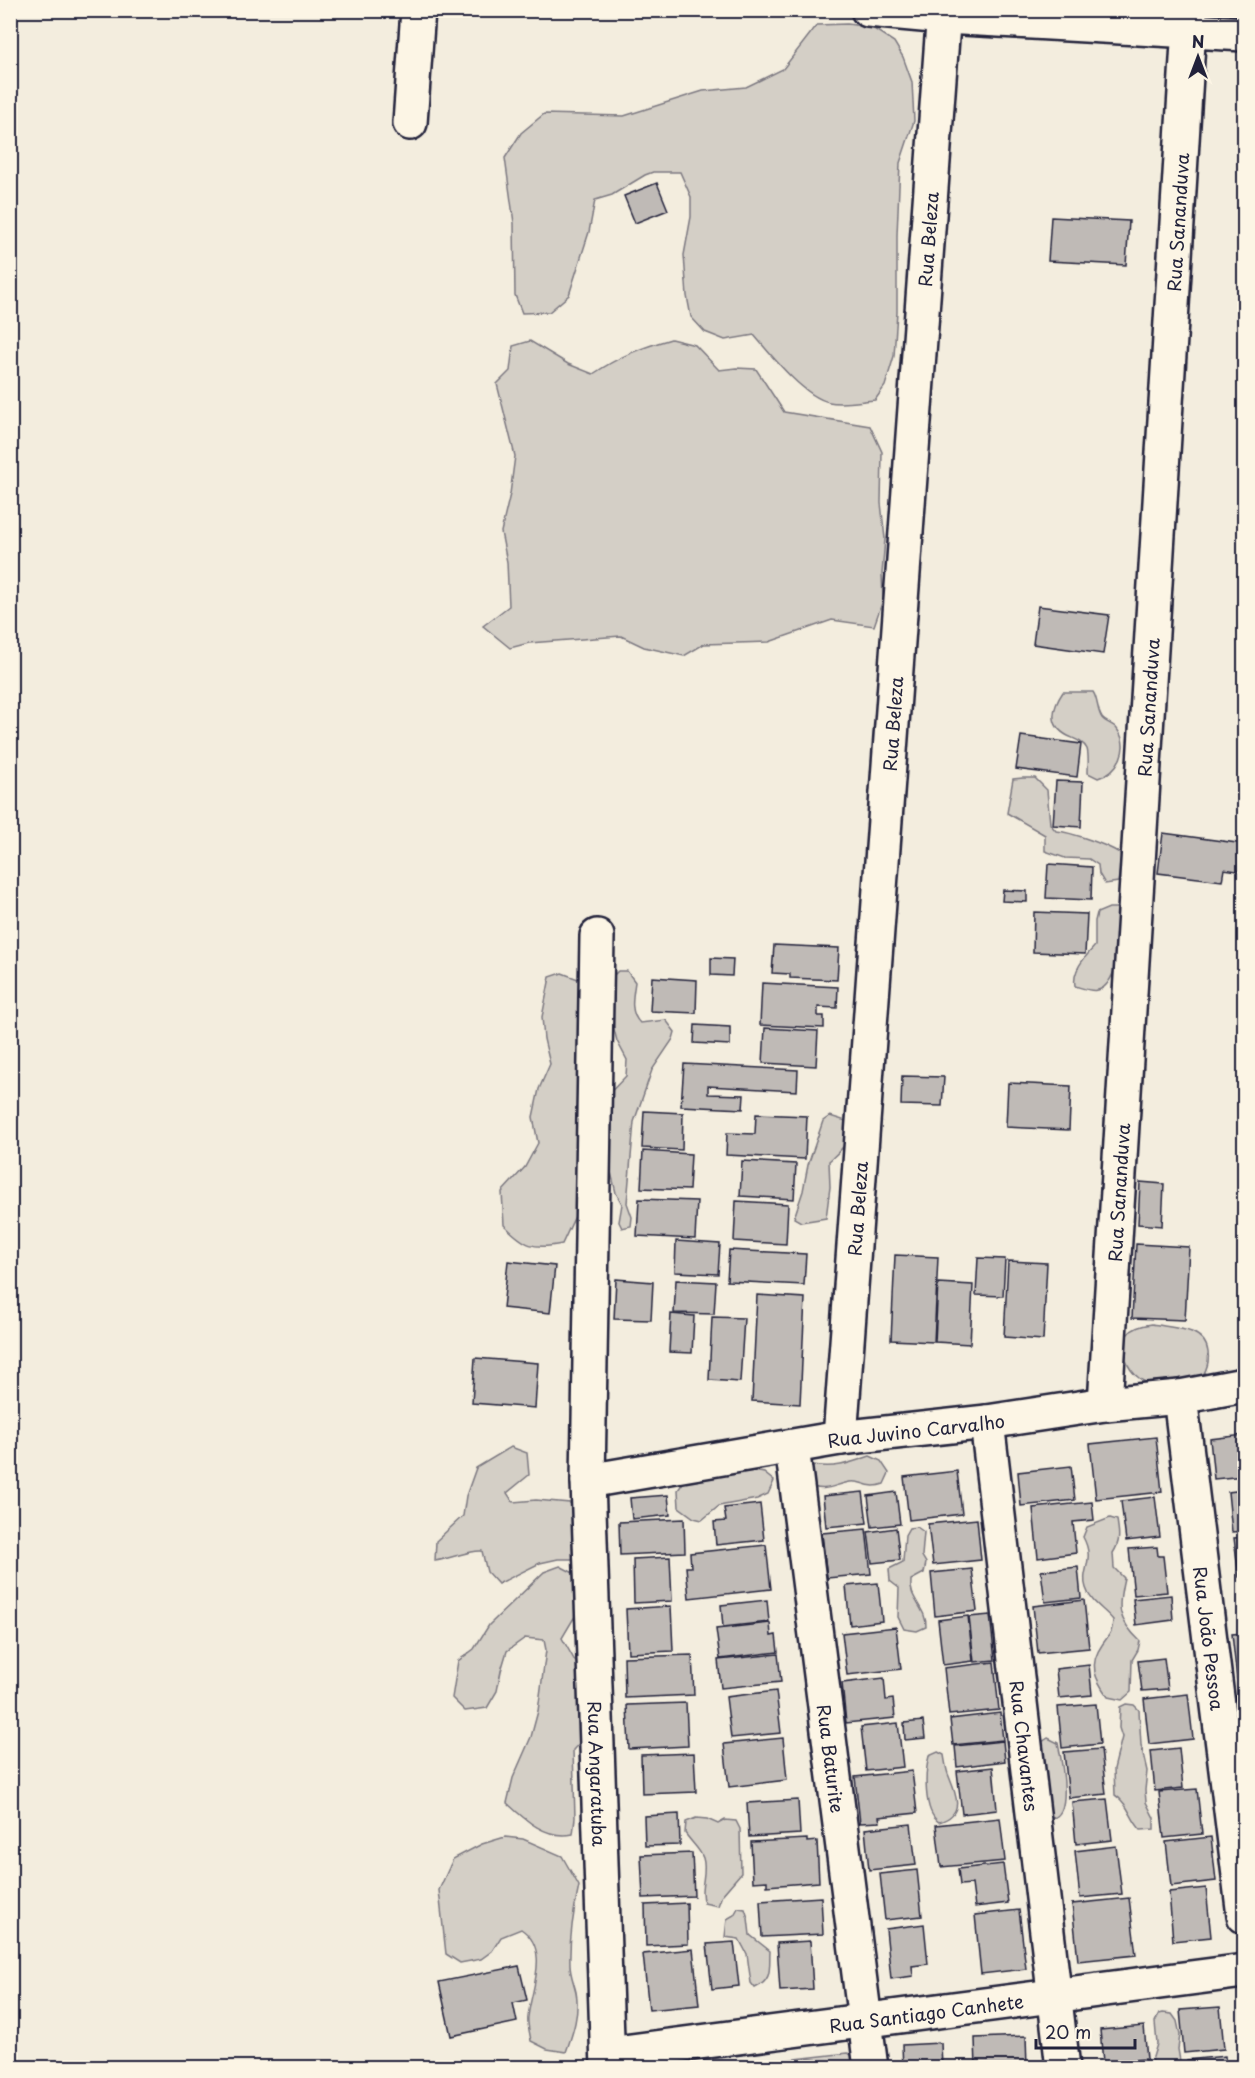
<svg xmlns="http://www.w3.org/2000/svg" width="1255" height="2078" font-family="'Playpen Sans',sans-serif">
<rect width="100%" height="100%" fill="#f3edde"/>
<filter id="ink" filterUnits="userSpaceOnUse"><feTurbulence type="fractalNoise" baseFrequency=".0167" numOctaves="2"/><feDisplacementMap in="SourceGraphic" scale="12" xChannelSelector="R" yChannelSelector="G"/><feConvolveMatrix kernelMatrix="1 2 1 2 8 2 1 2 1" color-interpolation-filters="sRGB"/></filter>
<g filter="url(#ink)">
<g fill="#d4cfc6" stroke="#7b7880" stroke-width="1.5">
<path d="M847,24l24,3 23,15 9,15 9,25 2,39 -14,42 -3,72v77l-3,44 -9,30 -10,14c-14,1 -32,5 -46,2 -25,-5 -59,-48 -75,-67l-29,5 -20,-8 -14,-15 -4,-21 -3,-41 7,-38v-20l-11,-25h-27l-8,3 -33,20 -17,5 -6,32 -20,63 -20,17 -27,1 -7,-18 -1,-72 -9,-65 16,-25 23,-19 80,2 79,-25 43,-4 37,-18 34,-44z"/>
<path d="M671,339l24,6 24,25 17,-2 20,1 28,43 86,14 12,26 -1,51 4,36 -3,35 1,26 -9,26 -42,-6 -63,22 -65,2 -20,12 -40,-9 -23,-11 -92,7 -19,5 -27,-22 26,-20 -2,-44 -6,-30 9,-38 5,-38 -18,-72 13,-13 3,-25 17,-5 38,23 25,10c27,-18 47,-26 78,-35z"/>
<path d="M1063,692h30c5,7 4,19 9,26 4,5 12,6 15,11 14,19 1,43 -19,49l-10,-5c0,-7 1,-18 -1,-24 -4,-8 -13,-10 -19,-13 -21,-11 -15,-29 -5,-44z"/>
<path d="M1023,778h12l12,12 3,34 6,7c15,1 55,15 66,24l-4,27 -13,2 -6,-10 -1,-9 -9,-6 -24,-1 -20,-7v-16l-38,-22 6,-34z"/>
<path d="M1109,908h9l7,4c-3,18 -6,73 -27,78 -7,2 -16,-2 -23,-4 -3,-16 10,-29 20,-40v-25l2,-8z"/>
<path d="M618,971h9l8,11c-2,14 -6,30 5,41l26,-3 9,12 -2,7 -21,31 -18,52 -7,81 5,14 -1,9 -9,2 -3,-6 3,-18 -6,-11 -5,-21 -11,-69 26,-27 1,-16 -10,-19 -14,-55z"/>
<path d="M562,973l24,9 2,206 -26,56c-29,6 -37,2 -58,-19l-2,-33 23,-25 13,-24 -5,-26 6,-28 11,-25 -6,-25 -2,-22 8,-40z"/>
<path d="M830,1116l16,5c5,22 -2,26 -17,40l1,26 -4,31 -25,4 -7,-4 9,-27 5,-26 15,-44z"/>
<path d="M1152,1324c20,4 53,3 56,28 2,14 -4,23 -13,34 -18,0 -41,4 -56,-8 -11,-8 -22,-30 -12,-43 6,-8 16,-10 25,-11z"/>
<path d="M511,1447l16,6 2,22 -22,18 6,9 23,-2 34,3 10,21v35h-22l-18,4 -42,21 -11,-12 -5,-21c-12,-1 -33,8 -47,10l1,-20 27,-25 3,-20 10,-28z"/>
<path d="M870,1456l11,5 8,12 -5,11c-17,6 -21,-4 -34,-2 -17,3 -24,11 -43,3v-15l7,-5c21,4 36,-2 56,-9z"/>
<path d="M754,1471l10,2 10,8 -6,13 -11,5 -38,7 -17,14 -8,-2 -15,-11 -1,-17 7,-10z"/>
<path d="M1110,1518l7,2c2,13 4,21 -4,33l1,15 10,10c-7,30 -7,41 16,63l-2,9 -6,10 -1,32 -9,8 -14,-3c-13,-18 -20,-32 -6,-52 8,-12 10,-11 11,-25 -9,-11 -23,-18 -27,-32 -6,-18 10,-27 -3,-51l4,-10z"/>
<path d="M917,1527l7,5 -2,24 4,7 -2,10 -13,7c-3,19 16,28 15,47l-9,4 -13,-2 -6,-12 1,-29 -9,-7 -1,-12 14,-7 2,-27 4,-7z"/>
<path d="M560,1566l23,12 1,23 -22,37 26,46 -4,54 -11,12 2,68 -2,16c-26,6 -48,-14 -66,-31l6,-25 18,-41 7,-26 8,-61 -2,-10 -19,-2 -18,13 -6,20 -4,20 -10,17 -22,3 -13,-13 6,-37 16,-12 15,-24 55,-53z"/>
<path d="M1126,1704l8,1 5,5 2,35 6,26 -2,19 1,12 8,16v11l-13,1c-11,-11 -12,-26 -26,-35l-1,-26 8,-32 -3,-9 1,-21z"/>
<path d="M1048,1738l10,5c3,15 17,79 -10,75l-7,-69 1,-7z"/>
<path d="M938,1752l6,3c1,6 2,13 4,19 7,18 19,40 -9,48 -16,-10 -14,-50 -10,-66z"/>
<path d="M696,1818l11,1 11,5 7,-4 11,1 4,8 1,44 -19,22 -4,11 -14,-3c-6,-15 4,-30 -1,-45 -3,-9 -13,-17 -18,-25l1,-11z"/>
<path d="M505,1837l18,2 39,17 17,30c-6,27 -10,52 -9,79 0,9 4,18 6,27 4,20 -3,41 -10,60l-19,-3 -16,-8c-1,-8 -4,-17 -3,-24 3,-28 23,-68 -7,-88l-20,8 -9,14 -11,8 -21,4 -14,-9 -7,-64 14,-31 29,-15z"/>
<path d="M738,1908l7,1 3,9 2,17 20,16c-1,17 3,29 -15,37l-4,-5 -4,-29 -8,-15 -14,-2 2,-18 7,-4z"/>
<path d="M1163,2013l9,1 5,7 3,14 -2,14 3,18h-31l7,-23 -2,-22 4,-8z"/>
<path d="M848,2053l10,7v8l-32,-2 -71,2 22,-7z"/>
</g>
<g fill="#bfbab6" stroke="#22223b" stroke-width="1.5">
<path d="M657,183l11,27 -33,13 -11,-27z"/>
<path d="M1051,217l78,4 -3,44 -78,-4z"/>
<path d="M1038,606l71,9 -6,39 -70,-10z"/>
<path d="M1021,736l60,8 -4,33 -61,-8z"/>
<path d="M1056,781l27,1 -2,45 -28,-2z"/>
<path d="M1163,833l81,11v28l-20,-3 -2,12 -64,-8z"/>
<path d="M1048,864l44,3 -1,33 -45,-2z"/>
<path d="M1003,890l24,1v11l-25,-1z"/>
<path d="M1034,912l53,2 -2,40 -52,-2z"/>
<path d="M774,945l65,3 -2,32 -47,-2v-4l-18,-1z"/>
<path d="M711,958l22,1 -1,17 -21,-1z"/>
<path d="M652,977l45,3 -1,33 -46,-2z"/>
<path d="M762,983l76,4 -1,21 -19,-1v9h6v12l-64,-3z"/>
<path d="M695,1025l35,2v18l-36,-2z"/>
<path d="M765,1028l53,3 -2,35 -53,-3z"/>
<path d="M684,1064l114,6 -1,21 -89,-5v8l36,1 -1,14 -62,-3z"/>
<path d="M902,1076l42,1 -2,29 -41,-1z"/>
<path d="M1008,1083l63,3 -2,44 -63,-3z"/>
<path d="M644,1111l39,2 -1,37 -40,-2z"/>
<path d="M756,1114l51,2 -2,43 -79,-4 1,-22 28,1z"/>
<path d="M643,1151l48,3 -2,36 -48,-2z"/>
<path d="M742,1161l54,3 -2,35 -54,-3z"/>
<path d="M1140,1182l24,2 -2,42 -24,-2z"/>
<path d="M639,1199l58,2 -2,38 -58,-3z"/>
<path d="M736,1201l52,3 -2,40 -52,-3z"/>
<path d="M676,1241l44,3 -2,30 -43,-2z"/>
<path d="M1136,1244l53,3 -4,73 -53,-2z"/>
<path d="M729,1250l77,4 -2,31 -77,-4z"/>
<path d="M895,1255l43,2 -4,85 -43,-2z"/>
<path d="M978,1258l27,1 -2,37 -27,-1z"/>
<path d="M508,1261l47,5 -5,47 -47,-5z"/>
<path d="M1008,1261l39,2 -4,77 -39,-3z"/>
<path d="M616,1279l37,3 -2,38 -37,-1z"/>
<path d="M676,1280l40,2 -2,32 -40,-1z"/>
<path d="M938,1283l35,2 -3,59 -35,-2z"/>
<path d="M757,1295l48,3 -5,106 -48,-3z"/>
<path d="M671,1314l23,2 -2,37 -23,-1z"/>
<path d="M712,1317l32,1 -4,64 -31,-2z"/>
<path d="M475,1358l63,5 -3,45 -63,-5z"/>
<path d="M1244,1435v41l-30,3 -4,-40z"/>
<path d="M1156,1437l6,55 -66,7 -6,-55z"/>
<path d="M1071,1466l4,34 -54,6 -3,-34z"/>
<path d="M957,1471l5,43 -53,6 -5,-43z"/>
<path d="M1244,1490v41l-12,1 -4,-40z"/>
<path d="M863,1492l4,31 -41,4 -3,-31z"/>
<path d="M896,1492l4,32 -28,3 -4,-31z"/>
<path d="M668,1495l2,20 -38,4 -2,-21z"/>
<path d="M1155,1497l5,40 -34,4 -5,-40z"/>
<path d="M1092,1502l2,18 -21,2 3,31 -38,5 -5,-50z"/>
<path d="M760,1504l4,36 -48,5 -2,-23 12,-1 -2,-13z"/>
<path d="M684,1519l1,33 -65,3 -1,-33z"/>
<path d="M977,1519l4,41 -48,5 -5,-41z"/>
<path d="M896,1528l4,32 -28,3 -4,-31z"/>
<path d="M866,1529l5,45 -44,4 -5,-45z"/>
<path d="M1244,1537v40h-5l-5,-39z"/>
<path d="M766,1545l5,44 -82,9 -3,-31h5l-1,-14z"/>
<path d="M1157,1547l1,9h5l4,36 -33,3 -5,-46z"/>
<path d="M670,1557l2,44 -38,2 -1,-44z"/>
<path d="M1078,1567l3,31 -36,4 -4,-31z"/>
<path d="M972,1569l5,42 -42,5 -4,-43z"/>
<path d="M878,1583l4,38 -32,4 -4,-39z"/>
<path d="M1171,1595l2,25 -37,5 -3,-26z"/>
<path d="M767,1600l2,22 -46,5 -2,-22z"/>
<path d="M1084,1600l5,48 -51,5 -5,-47z"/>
<path d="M671,1606l2,45 -45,2 -2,-44z"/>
<path d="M990,1615l5,45 -21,2 -5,-45z"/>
<path d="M968,1616l5,45 -30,4 -5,-45z"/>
<path d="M770,1623l1,13 5,-1 2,17 -58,7 -4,-30z"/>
<path d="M896,1627l5,42 -54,6 -5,-42z"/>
<path d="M1244,1633v46h-7l-5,-45z"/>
<path d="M778,1654l3,28 -60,6 -3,-28z"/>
<path d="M692,1655l2,40 -69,3 -1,-41z"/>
<path d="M1164,1658l4,31 -26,2 -4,-30z"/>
<path d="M994,1662l5,48 -50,5 -5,-47z"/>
<path d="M1089,1665l3,30 -33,3 -3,-29z"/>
<path d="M884,1678l2,22 7,-1 2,19 -49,5 -4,-40z"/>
<path d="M776,1691l5,42 -50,5 -5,-41z"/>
<path d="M1188,1694l5,45 -44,5 -5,-45z"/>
<path d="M686,1703l2,43 -59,3 -2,-44z"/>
<path d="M1096,1704l4,40 -38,4 -4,-41z"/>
<path d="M1000,1713l3,27 -50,5 -3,-26z"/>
<path d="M923,1721l2,17 -20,2 -1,-17z"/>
<path d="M898,1723l5,44 -37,4 -5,-44z"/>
<path d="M783,1738l4,42 -58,7 -5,-43z"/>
<path d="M1003,1741l2,20 -48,6 -2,-21z"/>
<path d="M1179,1748l4,40 -28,3 -4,-40z"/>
<path d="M1101,1749l5,45 -37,4 -5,-46z"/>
<path d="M694,1753l2,39 -54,2 -1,-39z"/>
<path d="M993,1767l4,43 -35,4 -5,-43z"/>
<path d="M912,1771l5,42 -38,4 1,5 -20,1 -5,-46z"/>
<path d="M1197,1789l5,45 -38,4 -5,-46z"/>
<path d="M1107,1799l5,41 -36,4 -4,-42z"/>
<path d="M798,1800l2,34 -51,3 -2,-34z"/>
<path d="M679,1814l1,31 -35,1 -1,-30z"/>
<path d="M1000,1818l5,43 -64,6 -5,-42z"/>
<path d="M911,1824l5,41 -47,5 -4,-41z"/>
<path d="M1211,1837l5,44 -45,5 -5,-44z"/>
<path d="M807,1839v3l10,-1 2,41 -52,4v-5l-14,1 -2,-40z"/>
<path d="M1116,1846l6,48 -42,4 -5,-47z"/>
<path d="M692,1853l2,43 -51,2 -2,-43z"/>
<path d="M1003,1864l5,39 -33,4 -3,-23 -12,1 -2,-16z"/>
<path d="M917,1870l5,46 -37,4 -5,-46z"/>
<path d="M1206,1888l5,49 -38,4 -4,-49z"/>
<path d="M821,1897l2,37 -61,3 -2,-36z"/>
<path d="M1129,1898l7,57 -58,6 -6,-57z"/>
<path d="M687,1903l1,41 -42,2 -1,-41z"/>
<path d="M1019,1910l7,59 -45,5 -6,-59z"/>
<path d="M924,1924l4,40 -16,2 1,10 -22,3 -5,-50z"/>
<path d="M810,1941l3,48 -33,2 -3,-48z"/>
<path d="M734,1942l5,44 -27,3 -5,-45z"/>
<path d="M693,1949l6,56 -50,5 -6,-56z"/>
<path d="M519,1966l8,34 -14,3 4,19 -66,14 -12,-54z"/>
<path d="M1220,2007l4,42 -40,4 -4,-43z"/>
<path d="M1144,2026l3,33 -44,3 -3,-32z"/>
<path d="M1026,2036l1,32h-51l-1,-30z"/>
<path d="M941,2043l1,25h-39l-1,-23z"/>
<path d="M1225,2056l1,12h-38l-1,-8z"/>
<path d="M582,2061l1,7h-69z"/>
</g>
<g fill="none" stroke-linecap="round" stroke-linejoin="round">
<defs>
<g id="minor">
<path d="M868,10l76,7 300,17"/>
<path d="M410,123l8,-113"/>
<path id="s1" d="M597,936l-9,545 20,587"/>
<path id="s2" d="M1180,1397l64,519"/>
<path id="s3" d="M1105,1404l85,-1394"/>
<path id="s4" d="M987,1422l76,646"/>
<path id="s5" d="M840,1438l104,-1428"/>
<path id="s6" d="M792,1447l79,621"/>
<path id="s7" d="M588,1481l252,-43 147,-16 118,-18 75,-7 64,-12"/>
<path id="s8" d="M608,2054l636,-83"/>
</g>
</defs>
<use href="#minor" stroke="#22223b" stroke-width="38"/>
<use href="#minor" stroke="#fcf5e5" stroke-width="33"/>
</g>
</g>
<g text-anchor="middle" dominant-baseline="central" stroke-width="4.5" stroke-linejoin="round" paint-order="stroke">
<g font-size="18" fill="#22223b" stroke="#fcf5e5">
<text stroke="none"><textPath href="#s3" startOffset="1184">Rua Sananduva</textPath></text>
<text stroke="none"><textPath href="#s5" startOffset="1202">Rua Beleza</textPath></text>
<text stroke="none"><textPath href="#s3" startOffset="698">Rua Sananduva</textPath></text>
<text stroke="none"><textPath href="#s5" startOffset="716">Rua Beleza</textPath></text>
<text stroke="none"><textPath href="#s3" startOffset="212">Rua Sananduva</textPath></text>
<text stroke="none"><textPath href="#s5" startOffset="230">Rua Beleza</textPath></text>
<text stroke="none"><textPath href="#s7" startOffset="332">Rua Juvino Carvalho</textPath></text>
<text stroke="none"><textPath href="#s2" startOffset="243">Rua João Pessoa</textPath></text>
<text stroke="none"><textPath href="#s4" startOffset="326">Rua Chavantes</textPath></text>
<text stroke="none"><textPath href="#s6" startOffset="314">Rua Baturite</textPath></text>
<text stroke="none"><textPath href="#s1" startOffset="838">Rua Angaratuba</textPath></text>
<text stroke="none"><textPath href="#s8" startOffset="321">Rua Santiago Canhete</textPath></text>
</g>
</g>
<rect width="1255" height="2078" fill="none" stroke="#fcf5e5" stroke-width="36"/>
<rect x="18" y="18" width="1219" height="2042" fill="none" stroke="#22223b" stroke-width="2" filter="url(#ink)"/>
<g transform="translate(1198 57)" stroke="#fcf5e5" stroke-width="4.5" paint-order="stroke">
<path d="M0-4.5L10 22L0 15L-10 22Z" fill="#22223b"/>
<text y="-9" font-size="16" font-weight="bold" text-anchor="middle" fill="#22223b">N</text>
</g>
<path d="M1036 2039v9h99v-9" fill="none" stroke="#22223b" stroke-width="3"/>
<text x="1045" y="2039" font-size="18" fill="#22223b" stroke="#fcf5e5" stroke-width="4.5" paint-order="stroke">20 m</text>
</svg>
